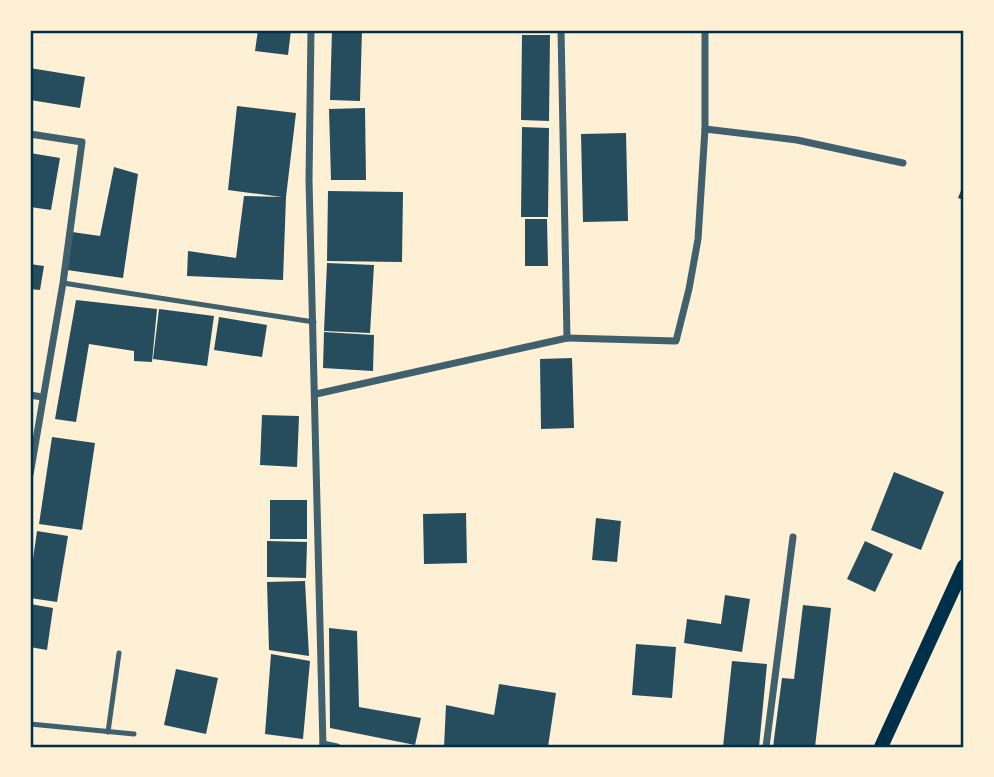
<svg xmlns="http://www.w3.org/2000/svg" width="994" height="777" viewBox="0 0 994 777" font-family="'PT Sans',sans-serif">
<rect width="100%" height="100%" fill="#fdf0d5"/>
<g fill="#264d5e">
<polygon points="258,30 291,30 288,55 255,51"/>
<polygon points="332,30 362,30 360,101 330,100"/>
<polygon points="522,35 550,35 549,121 521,120"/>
<polygon points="30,68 85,77 80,108 30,100"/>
<polygon points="237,106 296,113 286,197 283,280 187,276 188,251 236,258 244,196 282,197 228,190"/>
<polygon points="365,108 366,180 331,180 329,109"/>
<polygon points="522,127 549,128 548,217 521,217"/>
<polygon points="626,133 628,221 583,222 581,134"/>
<polygon points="30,153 60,158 51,210 30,207"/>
<polygon points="114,167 138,174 123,278 67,270 72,232 100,236"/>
<polygon points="964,183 964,200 958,198"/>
<polygon points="328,191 403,192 402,262 327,261"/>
<polygon points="525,219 547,219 548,266 525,266"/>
<polygon points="327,263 374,265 370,333 324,331"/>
<polygon points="30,264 44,266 40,290 30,289"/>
<polygon points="76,300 157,309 152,362 134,361 134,351 89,344 76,422 55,419"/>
<polygon points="159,309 214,316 207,366 153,359"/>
<polygon points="219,317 267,325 262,357 214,350"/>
<polygon points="324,332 374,335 373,371 323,368"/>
<polygon points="572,358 574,428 541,429 540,359"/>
<polygon points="262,415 299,416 297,467 260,465"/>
<polygon points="52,437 95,443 82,530 39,524"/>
<polygon points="894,472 944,492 921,550 871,530"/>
<rect x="270" y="500" width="37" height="39"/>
<polygon points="466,513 467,563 424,564 423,514"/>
<polygon points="596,518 621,521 617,562 592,560"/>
<polygon points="37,531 68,536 57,602 30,598 30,580"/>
<polygon points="267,541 307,542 306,578 267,577"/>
<polygon points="865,541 893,554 875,592 847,579"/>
<polygon points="305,581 309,656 269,650 267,582"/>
<polygon points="725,595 750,599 742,652 684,643 687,619 721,624"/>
<polygon points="30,604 53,608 47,650 30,647"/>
<polygon points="803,605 831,608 815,747 773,747 782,678 794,679"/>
<polygon points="329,628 357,631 359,707 421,718 415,745 330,728"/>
<polygon points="636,644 676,647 672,698 632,695"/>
<polygon points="271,654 310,661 303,739 265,734"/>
<polygon points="732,661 767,664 759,747 723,747"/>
<polygon points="176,669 218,678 206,734 164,725"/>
<polygon points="499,684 556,693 548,747 444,747 446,705 494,715"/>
</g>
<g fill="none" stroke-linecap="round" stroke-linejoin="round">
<g stroke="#3f606c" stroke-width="5">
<polyline points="63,283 314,322"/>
<polyline points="30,724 134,734"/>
<polyline points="108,732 119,653"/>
</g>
<g stroke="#3f606c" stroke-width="7">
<polyline points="311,30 309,180 323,747"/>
<polyline points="705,30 705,129 797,140 903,163"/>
<polyline points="30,134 82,142 63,283 30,475"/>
<polyline points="567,338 676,341 689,289 698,239 705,129"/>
<polyline points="316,394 567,338 561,30"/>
<polyline points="30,395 42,397"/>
<polyline points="323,744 337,747"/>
<polyline points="766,747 793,537"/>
</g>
<polyline stroke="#003049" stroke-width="14" points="881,747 964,566"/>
</g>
<rect width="994" height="777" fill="none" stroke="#fdf0d5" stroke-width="63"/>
<rect x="32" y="32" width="930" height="714" fill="none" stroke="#003049" stroke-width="2.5"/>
</svg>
